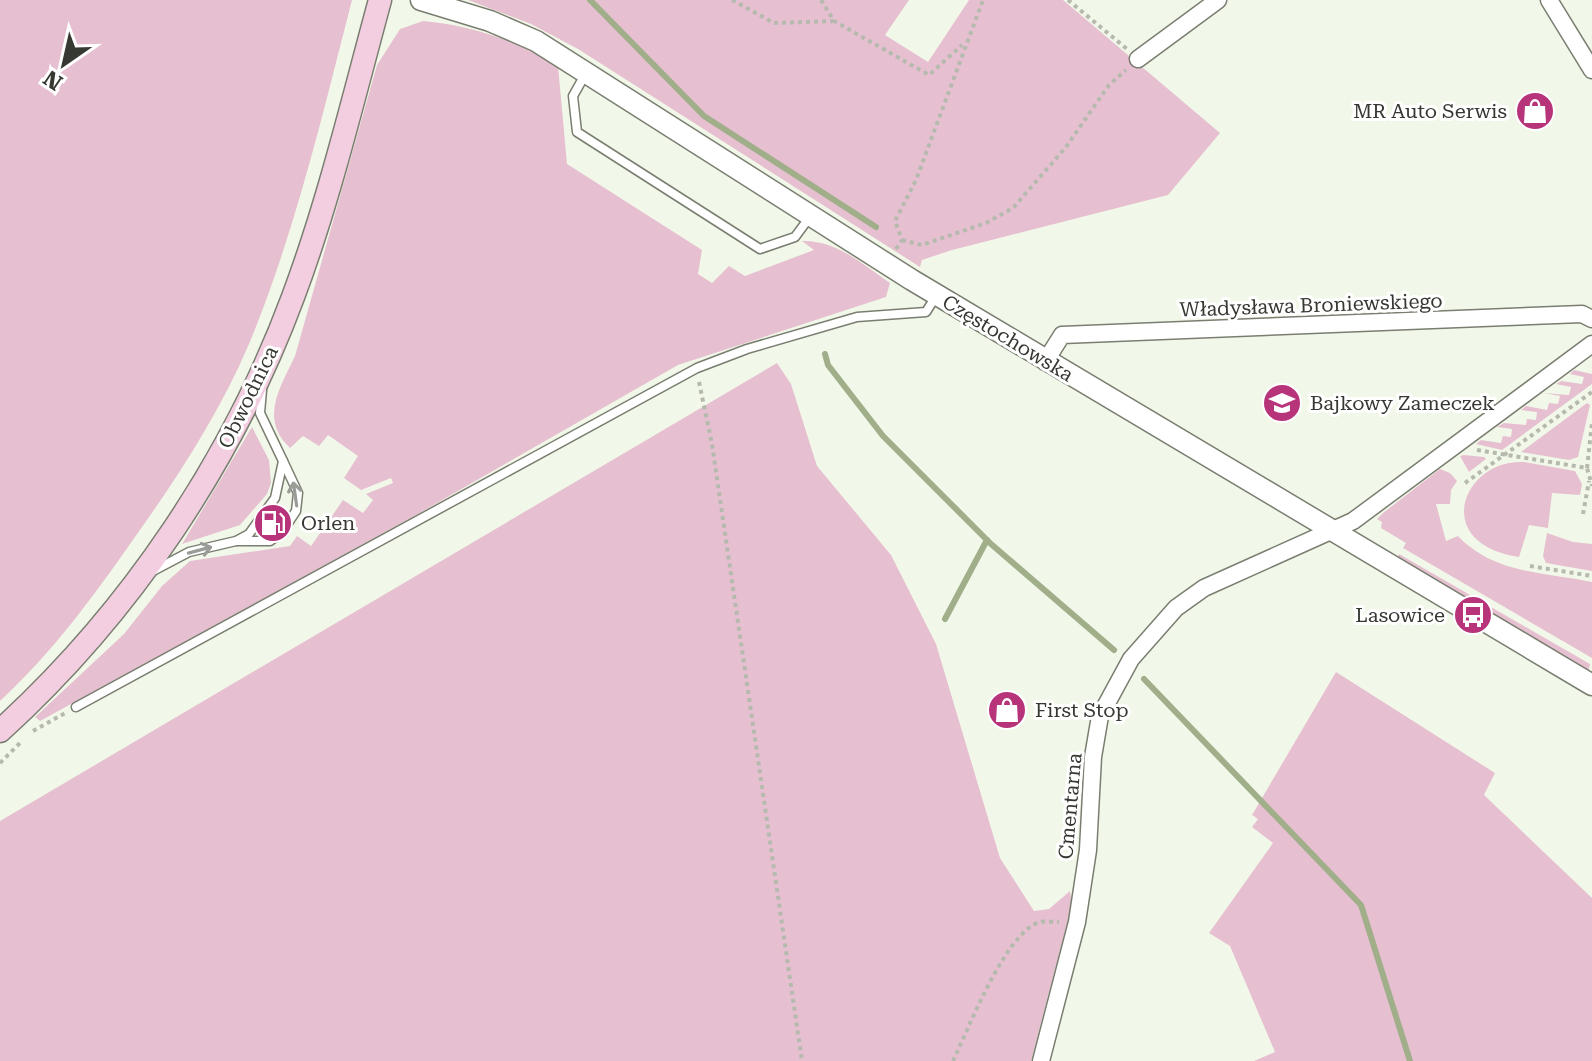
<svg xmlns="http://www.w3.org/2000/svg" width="1592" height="1061" viewBox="0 0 1592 1061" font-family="'Roboto Serif',serif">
<rect width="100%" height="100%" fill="#f2f8e9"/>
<g fill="#e6c0d0">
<path d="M 0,0 L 352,0 C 323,113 294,236 249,344 C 219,414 179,475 135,537 C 93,597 53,652 0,701 Z"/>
<polygon points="468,0 909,0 885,35 928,62 969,0 1063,0 1220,133 1168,195 952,250 922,260 920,267 578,49 531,24"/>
<path d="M 423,21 C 471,25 517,41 558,66 L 567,164 L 702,250 L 698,274 L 712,283 L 729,266 L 745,276 L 814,250 L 802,241 C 837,240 862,264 890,283 L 886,297 L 678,365 L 416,515 L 40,721 L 35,717 L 124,634 L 162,586 L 190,561 L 290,546 L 297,536 L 311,546 L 343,500 L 363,513 L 373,500 L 366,494 L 393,483 L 391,478 L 361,490 L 344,478 L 358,456 L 328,435 L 319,446 L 303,436 L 290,448 C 259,419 280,388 295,356 L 377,65 L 400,29 Z"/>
<polygon points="777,363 791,384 817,466 891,555 936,644 1000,858 1034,911 1049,909 1070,891 1072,904 1031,1061 0,1061 0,821"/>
<polygon points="1574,370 1592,374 1592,384 1502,450 1476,444 1481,440 1501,443 1503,436 1511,437 1512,429 1497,427 1504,423 1526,425 1527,419 1536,420 1537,412 1521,410 1526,406 1547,410 1549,403 1558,404 1560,396 1543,393 1569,395 1571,387 1556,384 1561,381 1582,384 1584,377 1570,374"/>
<polygon points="1587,403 1590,405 1578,457 1569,460 1521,452"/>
<polygon points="252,427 269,460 271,483 267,494 240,525 182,544"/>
<polygon points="1464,455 1484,457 1486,459 1469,472 1460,456"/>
<path d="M 1524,462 L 1575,471 L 1582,484 L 1580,495 L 1552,493 L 1548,528 L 1529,525 L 1519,557 C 1430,544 1462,459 1524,462 Z"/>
<path d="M 1440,469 L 1450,473 L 1457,481 L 1451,490 L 1450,504 L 1436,504 L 1446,541 L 1458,536 C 1494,574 1544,572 1592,582 L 1592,658 L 1403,548 L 1406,543 L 1381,528 L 1382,522 L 1377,519 L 1383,513 Z"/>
<polygon points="1547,533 1573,542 1592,544 1592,571 1546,563 1543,556"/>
<polygon points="1399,554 1590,664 1588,674 1397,559"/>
<polygon points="1336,672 1495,773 1484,795 1592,898 1592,1061 1254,1061 1275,1052 1230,946 1209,933 1273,843 1252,827 1258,819 1252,815"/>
</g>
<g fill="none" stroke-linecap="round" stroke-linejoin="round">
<g stroke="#a0af8a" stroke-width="6">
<polyline points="590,0 704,116 876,227"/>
<polyline points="825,354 828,365 883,436 991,544 1114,650"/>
<polyline points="945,619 987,540"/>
<polyline points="1144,679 1361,905 1410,1061"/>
</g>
<defs>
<g id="service">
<polyline points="586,73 573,96 577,132 760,249 795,237 809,218"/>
<polyline points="237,541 270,541 282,532 296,511 298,493 283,461"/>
<polyline points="153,571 189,552 236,541 249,534 275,498 283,461 260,413 262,390"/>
<polyline points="76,707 697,368 747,349 857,317 926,312 936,296"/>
</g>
<g id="minor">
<polyline points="1549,0 1592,70"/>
<polyline points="1138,59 1218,0"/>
<polyline points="1045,362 1062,335 1582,314 1592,319"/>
<polyline points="1041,1061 1077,922 1088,850 1093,757 1100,716 1131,659 1176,608 1204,588 1353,521 1592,344"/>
</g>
<polyline id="tertiary" points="421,0 490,21 536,41 912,280 1592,685"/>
<path id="secondary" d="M 0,731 C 130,613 232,461 293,297 C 329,201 353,99 380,0"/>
</defs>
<use href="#service" stroke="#797e71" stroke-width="11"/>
<use href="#minor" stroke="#797e71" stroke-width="19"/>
<use href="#tertiary" stroke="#797e71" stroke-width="23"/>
<use href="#secondary" stroke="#797e71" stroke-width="25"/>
<g stroke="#b6baae" stroke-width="4" stroke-dasharray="4 4" stroke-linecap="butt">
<polyline points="732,0 774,23 834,21"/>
<polyline points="821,0 834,21 929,75 962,45"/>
<polyline points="1068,0 1127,49"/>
<polyline points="902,240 922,245 986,223 1013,208 1066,147 1109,85 1126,70"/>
<polyline points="896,249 902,240 895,221 916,180 983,0"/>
<polyline points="699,382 712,444 802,1061"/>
<polyline points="1477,450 1587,468 1592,486"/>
<polyline points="1587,468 1592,423"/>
<polyline points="1465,483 1592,392"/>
<polyline points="1583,514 1589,481"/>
<polyline points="1530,566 1592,576"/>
<polyline points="33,731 67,712"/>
<polyline points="0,763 21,742"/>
<path d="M 953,1061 C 968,1030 1006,931 1040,922 C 1045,921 1053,922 1059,922"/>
</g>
<use href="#service" stroke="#fff" stroke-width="8"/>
<use href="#minor" stroke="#fff" stroke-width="16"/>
<use href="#tertiary" stroke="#fff" stroke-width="20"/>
<use href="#secondary" stroke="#f3cde0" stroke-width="22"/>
</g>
<defs><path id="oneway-shaft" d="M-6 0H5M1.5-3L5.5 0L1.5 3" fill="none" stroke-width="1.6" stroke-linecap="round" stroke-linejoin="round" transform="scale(2)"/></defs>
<g stroke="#9a9c98">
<use href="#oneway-shaft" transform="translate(295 494) rotate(-98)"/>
<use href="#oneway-shaft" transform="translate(200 550) rotate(-15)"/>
</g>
<defs>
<symbol id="shop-disc" viewBox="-11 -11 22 22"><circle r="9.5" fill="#b7347b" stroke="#fff"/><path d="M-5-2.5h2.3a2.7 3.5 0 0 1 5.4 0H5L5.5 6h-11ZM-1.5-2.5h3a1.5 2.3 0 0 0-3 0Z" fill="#fff"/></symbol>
<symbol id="school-disc" viewBox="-11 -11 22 22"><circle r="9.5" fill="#b7347b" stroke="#fff"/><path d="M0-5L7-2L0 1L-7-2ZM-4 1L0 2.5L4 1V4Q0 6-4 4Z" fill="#fff"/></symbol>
<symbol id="fuel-disc" viewBox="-11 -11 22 22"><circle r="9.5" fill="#b7347b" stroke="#fff"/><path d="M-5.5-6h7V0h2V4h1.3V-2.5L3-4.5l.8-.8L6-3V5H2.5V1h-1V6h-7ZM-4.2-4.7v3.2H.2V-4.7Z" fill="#fff"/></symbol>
<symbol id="bus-disc" viewBox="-11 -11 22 22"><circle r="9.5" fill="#b7347b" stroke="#fff"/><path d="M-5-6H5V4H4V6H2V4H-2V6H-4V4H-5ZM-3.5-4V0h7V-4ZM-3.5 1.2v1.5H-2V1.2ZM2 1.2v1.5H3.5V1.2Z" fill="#fff"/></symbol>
</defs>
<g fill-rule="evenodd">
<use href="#shop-disc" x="1513" y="89" width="44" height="44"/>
<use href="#school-disc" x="1260" y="381" width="44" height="44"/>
<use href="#fuel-disc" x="251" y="501" width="44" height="44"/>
<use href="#bus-disc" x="1451" y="593" width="44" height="44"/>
<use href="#shop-disc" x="985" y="688" width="44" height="44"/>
</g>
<g text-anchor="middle" stroke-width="6" stroke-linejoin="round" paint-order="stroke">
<g font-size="20" fill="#363832" stroke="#fff" text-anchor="start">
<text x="1507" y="118" text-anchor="end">MR Auto Serwis</text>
<text x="1310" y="410">Bajkowy Zameczek</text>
<text x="301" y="530">Orlen</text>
<text x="1445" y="622" text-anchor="end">Lasowice</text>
<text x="1035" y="717">First Stop</text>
</g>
<g font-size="20" fill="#363832" stroke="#fff">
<text transform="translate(1311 305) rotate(-2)" y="7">Władysława Broniewskiego</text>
<text transform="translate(1008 338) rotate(31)" y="7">Częstochowska</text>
<text transform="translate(248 397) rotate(-64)" y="7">Obwodnica</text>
<text transform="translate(1070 806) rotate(-85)" y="7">Cmentarna</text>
</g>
</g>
<g transform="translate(64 64) rotate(214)" stroke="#ffffff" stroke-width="6" paint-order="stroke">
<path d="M0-6L14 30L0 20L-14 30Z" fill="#363832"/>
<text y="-12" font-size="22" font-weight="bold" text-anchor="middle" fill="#363832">N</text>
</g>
</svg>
